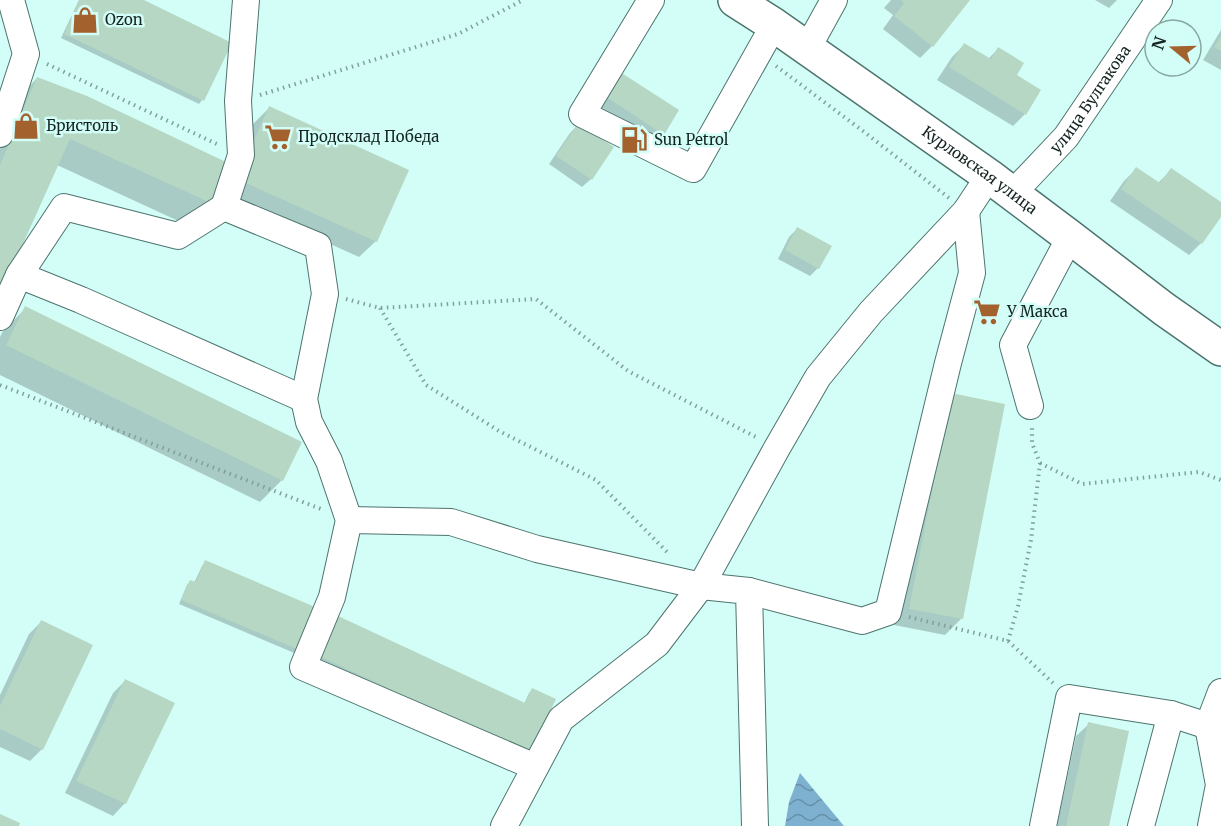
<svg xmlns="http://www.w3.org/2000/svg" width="1221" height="826" viewBox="0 0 1221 826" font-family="Merriweather,serif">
<defs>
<pattern id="water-waves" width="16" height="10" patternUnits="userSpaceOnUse" patternTransform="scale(1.5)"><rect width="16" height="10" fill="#7eb1d0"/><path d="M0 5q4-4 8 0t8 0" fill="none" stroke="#6690a8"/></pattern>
</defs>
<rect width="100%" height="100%" fill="#d3fef7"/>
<polygon fill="url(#water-waves)" points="800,773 844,826 785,826 789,802"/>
<g fill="#0003">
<polygon points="79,0 140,0 230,44 202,100 199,104 61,38"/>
<polygon points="891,0 966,0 932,46 920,58 883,29 893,15 884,8"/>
<polygon points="1095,0 1117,0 1109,8"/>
<polygon points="1221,30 1221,70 1203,60"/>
<polygon points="964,45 988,59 998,49 1015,76 1025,114 1013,126 937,80 952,57"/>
<polygon points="37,78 210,203 187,225 57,165 0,292 0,141 25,91"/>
<polygon points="605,84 663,134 650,146 590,107"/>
<polygon points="269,108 376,241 359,257 221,195 253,124"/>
<polygon points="578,125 612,148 591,179 582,187 549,164 570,133"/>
<polygon points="1136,169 1157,184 1171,170 1221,204 1221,214 1201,243 1189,255 1110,201 1124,181"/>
<polygon points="797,229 818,268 810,276 778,259 789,237"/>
<polygon points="26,308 282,480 260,502 0,375 0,337 3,331"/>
<polygon points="935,411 961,619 945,635 894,625"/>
<polygon points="205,562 303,651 299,655 179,604 187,585 190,581 194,583 202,566"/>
<polygon points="41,622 42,749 30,761 0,747 0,695 29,634"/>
<polygon points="334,622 524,704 529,693 532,690 529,753 317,660"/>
<polygon points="125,681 125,803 113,816 65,793 113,693"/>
<polygon points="1089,724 1107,826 1057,826 1076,736"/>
</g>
<g fill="#b5d7c3">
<polygon points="80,0 144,0 232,43 204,101 64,34"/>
<polygon points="901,0 970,0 933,47 894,16 904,3"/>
<polygon points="1221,36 1221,51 1214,47"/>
<polygon points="964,43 991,59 998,47 1024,63 1017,75 1041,90 1026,115 949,67"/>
<polygon points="617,70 679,110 664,135 602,94"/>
<polygon points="37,77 87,96 228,163 211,203 70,139 0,295 0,165"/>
<polygon points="269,106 409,170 377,242 237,179"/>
<polygon points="578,123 614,147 592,180 556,156"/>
<polygon points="1136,167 1160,183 1171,168 1221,202 1221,217 1202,244 1121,189"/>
<polygon points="797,227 832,246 819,269 785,250"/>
<polygon points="25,306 302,442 283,481 6,345"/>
<polygon points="951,393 1005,404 963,619 909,609"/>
<polygon points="205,560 322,610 304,652 181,600 190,580 196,582"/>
<polygon points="338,616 525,703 532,688 556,699 530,754 319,656"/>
<polygon points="41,620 93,645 43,750 0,729 0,706"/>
<polygon points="125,679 175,703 126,804 76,781"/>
<polygon points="1088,722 1129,731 1109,826 1066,826"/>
<polygon points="0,814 20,823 19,826 0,826"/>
</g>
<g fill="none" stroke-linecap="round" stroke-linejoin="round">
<defs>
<g id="minor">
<polyline points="246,0 238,101 241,155 224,207 318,246 325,294 304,399 309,422 329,461 349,520 332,597 303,667 535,767"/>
<polyline points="651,0 582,114 693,169 774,25"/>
<polyline points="807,49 834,0"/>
<polyline points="0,134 26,54 11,0"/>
<path id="s1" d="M 1013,193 L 1066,137 L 1159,0"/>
<polyline points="966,211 989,176"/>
<polyline points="19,275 64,207 178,236 224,207"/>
<polyline points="0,317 19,275 81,300 304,399"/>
<polyline points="1030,406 1013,345 1070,237"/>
<polyline points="349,520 451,522 537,549 701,586 749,591 755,826"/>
<polyline points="504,826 561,719 657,644 701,586 777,448 818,377 871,312 966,211 972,273 948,363 888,612 862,621 749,591"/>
<polyline points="1043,826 1069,698 1171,714 1208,726"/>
<polyline points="1141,826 1171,714"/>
<polyline points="1211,826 1219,785 1208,726 1221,692"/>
</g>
<g id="major">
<path id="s2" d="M 735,0 L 774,25 L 989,176 L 1070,237 L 1164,309 L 1221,349"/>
</g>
</defs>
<use href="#minor" stroke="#4d746e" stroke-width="28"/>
<use href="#major" stroke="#4d746e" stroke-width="36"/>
<g stroke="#81a09b" stroke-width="4" stroke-dasharray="1.5 4.5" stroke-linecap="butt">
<polyline points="47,64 219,145"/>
<polyline points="776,66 863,131 949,198"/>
<polyline points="260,95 458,34 523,0"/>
<polyline points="346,299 380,308 536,299 628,371 758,438"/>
<polyline points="380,308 426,385 499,431 596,480 669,554"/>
<polyline points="0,385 321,509"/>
<polyline points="1040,463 1082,484 1199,472 1221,480"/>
<polyline points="909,617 1008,641 1053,683"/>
<polyline points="1008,641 1018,606 1031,540 1040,463 1032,443 1032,428"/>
</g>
<use href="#minor" stroke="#fff" stroke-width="26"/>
<use href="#major" stroke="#fff" stroke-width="33"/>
</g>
<defs>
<symbol id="shop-bare" viewBox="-9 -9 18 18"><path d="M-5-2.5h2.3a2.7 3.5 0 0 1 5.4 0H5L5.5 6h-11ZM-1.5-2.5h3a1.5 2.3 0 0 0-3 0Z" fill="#a3612e" stroke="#d3fef7" stroke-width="2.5" paint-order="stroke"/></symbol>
<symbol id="supermarket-bare" viewBox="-9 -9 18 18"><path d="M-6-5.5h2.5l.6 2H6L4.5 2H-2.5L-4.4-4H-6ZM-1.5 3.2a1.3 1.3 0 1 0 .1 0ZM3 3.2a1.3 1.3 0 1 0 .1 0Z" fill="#a3612e" stroke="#d3fef7" stroke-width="2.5" paint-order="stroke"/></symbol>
<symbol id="fuel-bare" viewBox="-9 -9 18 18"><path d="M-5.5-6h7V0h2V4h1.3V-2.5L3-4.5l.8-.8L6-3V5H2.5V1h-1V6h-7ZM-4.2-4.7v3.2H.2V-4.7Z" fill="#a3612e" stroke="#d3fef7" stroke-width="2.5" paint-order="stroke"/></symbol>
</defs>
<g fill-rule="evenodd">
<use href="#shop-bare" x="66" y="1" width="38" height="38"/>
<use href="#shop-bare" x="7" y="107" width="38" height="38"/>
<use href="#supermarket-bare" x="259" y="118" width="38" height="38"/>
<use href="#fuel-bare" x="615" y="121" width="38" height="38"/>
<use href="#supermarket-bare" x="968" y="293" width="38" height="38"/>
</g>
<g text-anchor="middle" stroke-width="5" stroke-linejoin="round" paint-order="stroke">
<g font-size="15" fill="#142422" stroke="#d3fef7" text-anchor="start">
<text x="105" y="25">Ozon</text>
<text x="46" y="131">Бристоль</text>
<text x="298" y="142">Продсклад Победа</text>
<text x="654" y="145">Sun Petrol</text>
<text x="1007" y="317">У Макса</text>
</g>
<g font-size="15" fill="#142422" stroke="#d3fef7">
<text dy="5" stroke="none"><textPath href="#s1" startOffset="122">улица Булгакова</textPath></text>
<text dy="5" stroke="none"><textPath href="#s2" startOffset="298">Курловская улица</textPath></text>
</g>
</g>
<g transform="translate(1173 48) rotate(289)"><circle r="28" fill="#d3fef7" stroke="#87a7a2" stroke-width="1.5"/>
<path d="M0-4.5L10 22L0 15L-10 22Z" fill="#a3612e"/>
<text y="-9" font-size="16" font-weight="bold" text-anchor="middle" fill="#142422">N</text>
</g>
</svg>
